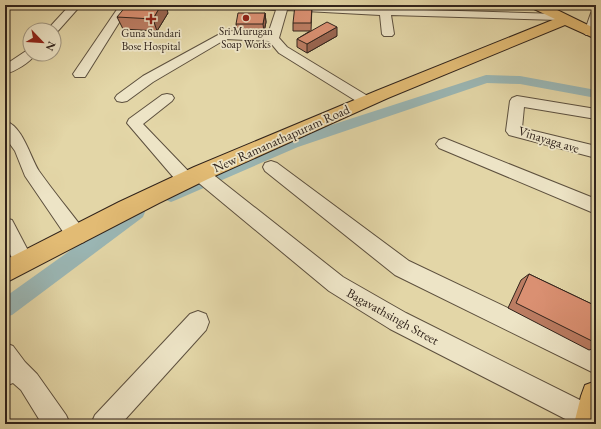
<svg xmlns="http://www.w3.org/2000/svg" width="601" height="429" viewBox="0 0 601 429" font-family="'EB Garamond',serif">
<rect width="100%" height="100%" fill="#e3d6a7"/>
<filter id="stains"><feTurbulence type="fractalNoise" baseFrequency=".005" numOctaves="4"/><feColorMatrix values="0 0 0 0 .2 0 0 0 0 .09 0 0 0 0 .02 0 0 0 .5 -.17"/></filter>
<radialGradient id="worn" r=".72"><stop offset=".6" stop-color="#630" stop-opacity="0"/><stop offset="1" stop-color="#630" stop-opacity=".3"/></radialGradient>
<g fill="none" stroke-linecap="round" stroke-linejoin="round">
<g fill="#9ab6b4" fill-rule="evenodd">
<polygon points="486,75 520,76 596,90 596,98 520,84 487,83 298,147 176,200 171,202 166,200 163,196 166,192 288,139"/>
<polygon points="137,205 143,207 145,212 143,217 12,315 5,317 5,297 131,207"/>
</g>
<defs>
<g id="minor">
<polygon points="70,5 81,5 57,32 54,33 54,30 47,30"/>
<polygon points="120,5 130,5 85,77 75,77 73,74"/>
<polygon points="234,5 306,5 379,8 379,5 389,5 390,9 558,14 564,17 558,20 391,15 394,34 392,36 384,36 382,34 380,15 287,10 279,38 287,47 371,98 373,101 371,104 366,106 361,104 279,53 269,41 226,39 153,82 127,101 122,102 117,101 115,98 117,95 143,76 218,35 230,31 268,34 276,10 239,8"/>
<polygon points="596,10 596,33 594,35 586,35 584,33 591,13"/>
<path d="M 30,50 L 30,54 L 36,54 C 29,63 16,71 5,74 L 5,65 L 26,51 Z"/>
<polygon points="167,94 172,95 174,98 172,101 143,124 192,175 194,180 192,185 186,187 180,185 127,123 129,119 162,95"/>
<polygon points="517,96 596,109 596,119 524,107 522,128 596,146 596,158 509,135 506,131 510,101 512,98"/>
<path d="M 5,121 C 23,126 30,157 39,171 C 53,191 69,210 84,230 L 86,236 L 84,242 L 77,244 L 70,242 L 25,176 L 15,151 L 5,137 Z"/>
<polygon points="444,138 596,199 596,214 439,148 436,144 439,140"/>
<polygon points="271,161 277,163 409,261 596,350 596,374 395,275 265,171 263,167 265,163"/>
<polygon points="200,168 206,169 343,277 406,313 596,408 596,424 575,424 390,329 329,291 194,179 192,174 194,169"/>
<polygon points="5,218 12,220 34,262 31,268 24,271 17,268 5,244"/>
<polygon points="198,311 206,314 209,322 206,330 121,424 91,424 95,415 190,314"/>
<polygon points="5,343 13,346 25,362 37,374 66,415 70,424 42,424 21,390 13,383 5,386"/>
</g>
<polygon id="major" points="531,5 547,5 596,29 596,39 565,25 388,98 208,179 159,203 5,283 5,260 119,202 194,167 376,91 555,19 532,8"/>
<polygon id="highway" points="596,381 596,424 574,424 581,396 585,385"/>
</defs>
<use href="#minor" stroke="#5d503e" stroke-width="2"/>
<use href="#major" stroke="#30231b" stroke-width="2"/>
<use href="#highway" stroke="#30231b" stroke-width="2"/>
<use href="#minor" fill="#ede4c6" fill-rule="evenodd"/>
<use href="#major" fill="#e2bb74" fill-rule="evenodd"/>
<use href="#highway" fill="#e2bb74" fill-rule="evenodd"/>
</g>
<g fill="#bb7c62" stroke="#30231b">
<polygon points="312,5 311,31 337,36 307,53 297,47 297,39 310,31 293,31 293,23"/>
<polygon points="168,13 157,31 123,29 117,17"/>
<polygon points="265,13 266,22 264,32 237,32 236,24"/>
<polygon points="529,274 596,306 596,348 589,350 508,308 521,280"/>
</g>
<g fill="#996550" stroke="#30231b">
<polygon points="161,5 166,5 168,13 157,31 153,19"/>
<polygon points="265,13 266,22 264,32 263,24"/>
<polygon points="337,27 337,36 307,53 307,44"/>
</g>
<g fill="#da9072" stroke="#30231b">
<polygon points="127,5 161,5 153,19 117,17"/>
<polygon points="295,5 312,5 311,23 293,23"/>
<polygon points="238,13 265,13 263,24 236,24"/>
<polygon points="327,22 337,27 307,44 297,39"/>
<polygon points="529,274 596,306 596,343 516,303"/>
</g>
<g fill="#8f2418" stroke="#ede4c6" stroke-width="1.5">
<circle cx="246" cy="18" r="4"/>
<path d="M149 13h4v4h4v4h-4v4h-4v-4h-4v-4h4z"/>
</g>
<g text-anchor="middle" stroke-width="3.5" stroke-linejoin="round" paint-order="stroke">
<g font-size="11" fill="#30231b" stroke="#ede4c6">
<text x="246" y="35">Sri Murugan<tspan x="246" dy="13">Soap Works</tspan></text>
<text x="151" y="37">Guna Sundari<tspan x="151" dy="13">Bose Hospital</tspan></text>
</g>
<g font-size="13" fill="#30231b" stroke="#ede4c6">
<text transform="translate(281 138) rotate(-24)" y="5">New Ramanathapuram Road</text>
<text transform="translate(549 139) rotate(17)" y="5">Vinayaga ave</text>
<text transform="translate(393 316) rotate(29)" y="5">Bagavathsingh Street</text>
</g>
</g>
<rect width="601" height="429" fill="none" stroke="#e3d6a7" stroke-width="20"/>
<rect x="6" y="6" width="589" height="417" fill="none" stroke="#30231b" stroke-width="2"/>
<rect x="10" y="10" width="581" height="409" fill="none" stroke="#30231b"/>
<g transform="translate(42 42) rotate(115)"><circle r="19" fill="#ede4c6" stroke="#a19782"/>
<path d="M0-3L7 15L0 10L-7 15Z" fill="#8f2418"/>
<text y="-6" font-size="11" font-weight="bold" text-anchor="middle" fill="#30231b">N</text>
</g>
<rect width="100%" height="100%" filter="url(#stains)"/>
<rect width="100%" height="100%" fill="url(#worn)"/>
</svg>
